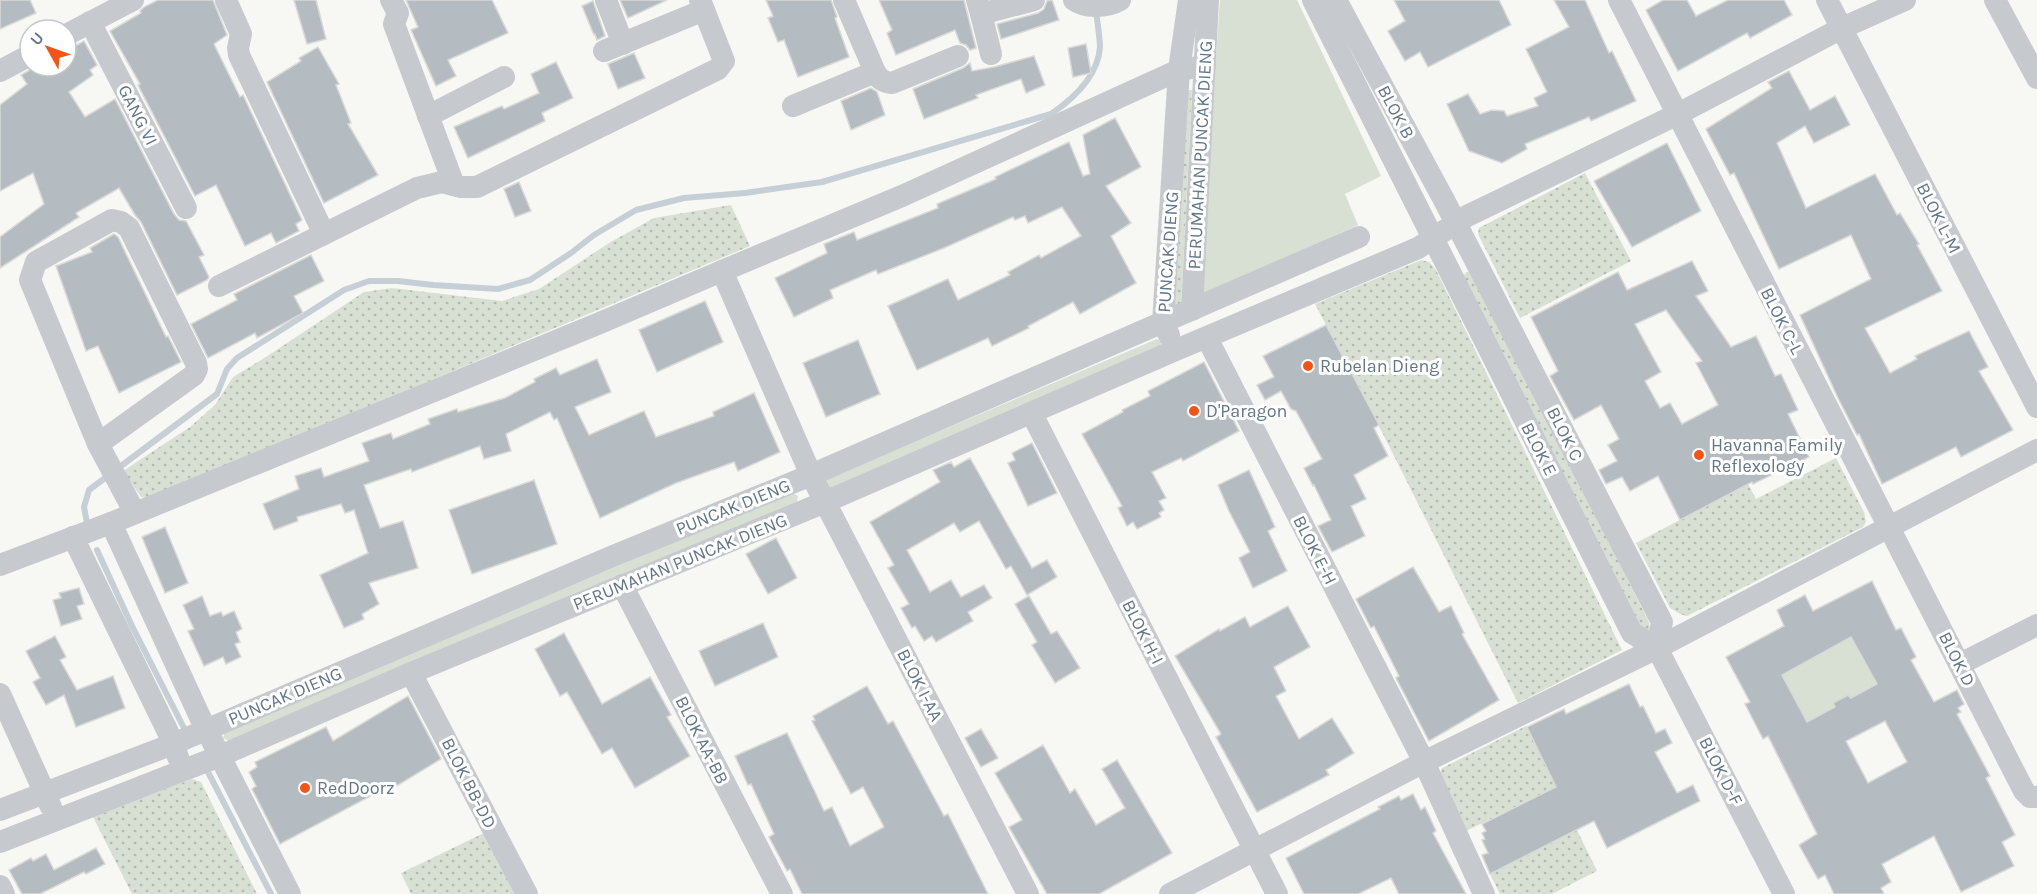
<svg xmlns="http://www.w3.org/2000/svg" width="2037" height="894" viewBox="0 0 2037 894" font-family="Karla,sans-serif">
<defs>
<pattern id="grass-dots" width="8" height="8" patternUnits="userSpaceOnUse" patternTransform="scale(1.5)"><rect width="8" height="8" fill="#d8e0d4"/><path d="M2 2h.1M6 6h.1" fill="none" stroke="#b3bab2" stroke-width="1.8" stroke-linecap="round"/></pattern>
</defs>
<rect width="100%" height="100%" fill="#f7f7f4"/>
<g fill="url(#grass-dots)">
<polygon points="1189,90 1192,90 1181,309 1172,308 1186,92"/>
<polygon points="1585,173 1631,261 1520,318 1478,234 1479,228"/>
<polygon points="731,205 750,246 151,498 141,497 123,471 190,427 215,405 233,377 266,357 364,292 392,288 502,301 539,289 609,243 654,218"/>
<polygon points="1421,260 1429,262 1436,270 1622,650 1518,703 1384,436 1315,304"/>
<polygon points="1466,272 1472,272 1476,276 1649,622 1650,629 1648,631 1642,631 1463,277"/>
<polygon points="1836,458 1864,512 1866,522 1863,527 1687,616 1680,614 1670,608 1636,543 1748,484 1756,499"/>
<polygon points="1526,726 1556,787 1464,832 1440,774 1442,768"/>
<polygon points="192,779 201,782 257,894 132,894 93,817"/>
<polygon points="1577,830 1597,871 1552,894 1500,894 1490,874"/>
<polygon points="484,833 515,894 411,894 401,873"/>
</g>
<g fill="#d8e0d4">
<polygon points="1220,0 1297,0 1381,176 1345,194 1358,225 1208,293 1202,292 1200,288"/>
<polygon points="1157,339 1161,341 1162,345 829,490 826,480 829,478"/>
<polygon points="788,494 794,494 798,496 797,502 229,741 223,738 225,732"/>
<path d="M 1849,634 L 1877,683 L 1851,698 L 1848,695 L 1833,703 L 1835,707 L 1807,722 L 1780,672 C 1805,663 1829,651 1849,634 Z"/>
</g>
<g fill="none" stroke-linecap="round" stroke-linejoin="round">
<g stroke="#c6cfd5" stroke-width="6">
<path d="M 87,523 L 84,507 L 89,490 L 217,394 L 227,369 L 237,358 L 344,290 L 369,281 L 398,281 L 433,285 L 498,289 L 530,280 L 571,253 L 594,235 L 636,210 L 684,198 L 745,193 L 822,182 L 1051,114 C 1073,99 1098,77 1100,47 C 1100,38 1097,21 1096,10"/>
<polyline points="97,550 132,626 185,730"/>
<polyline points="208,772 271,894"/>
</g>
</g>
<g fill="#b4bbc1" stroke="#d9d9d6" stroke-width="1.5" fill-rule="evenodd">
<polygon points="0,0 30,0 36,13 0,29"/>
<polygon points="158,0 213,0 227,35 214,44 240,97 243,95 302,220 296,224 299,231 276,243 271,233 245,246 216,185 195,196 138,85 140,84 110,31 141,13 140,11 144,7"/>
<polygon points="294,0 316,0 326,39 307,44"/>
<polygon points="406,0 492,0 508,33 448,60 456,76 436,86 411,30 418,27"/>
<polygon points="620,0 667,0 628,18"/>
<polygon points="766,0 831,0 837,17 835,18 849,57 798,77 784,40 778,42 768,18 773,16"/>
<polygon points="879,0 964,0 976,48 970,50 966,45 960,43 955,30 896,55 887,33 892,30"/>
<polygon points="1052,0 1059,20 1001,39 997,24 1038,13 1044,9 1047,1"/>
<polygon points="1394,0 1499,0 1511,25 1428,67 1420,52 1405,61 1388,31 1405,21"/>
<polygon points="1554,0 1585,0 1609,53 1612,51 1636,101 1591,121 1589,117 1525,144 1527,149 1502,163 1469,151 1447,104 1468,94 1480,114 1492,110 1504,111 1507,116 1538,106 1534,98 1547,92 1526,49 1569,27"/>
<polygon points="1663,0 1687,0 1696,16 1728,0 1784,0 1792,15 1750,38 1747,33 1678,71 1646,10"/>
<polygon points="593,1 605,36 597,40 595,34 594,35 582,6"/>
<polygon points="84,41 97,65 90,70 93,75 69,92 85,117 115,99 174,214 179,220 186,221 204,255 199,257 209,277 207,280 177,295 141,222 135,215 119,188 76,213 79,217 0,268 0,237 44,204 33,173 0,191 0,105 27,84 21,75 37,66 66,66 66,51"/>
<polygon points="1086,44 1091,73 1073,77 1068,48"/>
<polygon points="318,47 339,84 336,85 351,123 348,124 378,175 324,203 267,82 301,61 299,58"/>
<polygon points="634,53 645,78 618,89 608,64"/>
<polygon points="1034,56 1045,85 1026,93 1021,79 976,95 978,98 924,119 913,89 963,68 970,63 972,71 994,67"/>
<polygon points="556,62 573,98 542,113 545,121 468,158 454,127 502,106 504,109 539,93 531,74"/>
<polygon points="1789,71 1810,110 1835,96 1850,125 1814,143 1805,126 1777,143 1806,208 1875,174 1897,215 1900,213 1919,244 1917,245 1942,291 1865,328 1890,373 1917,359 1915,356 1969,331 1988,367 1979,371 2013,430 1961,457 1956,447 1882,484 1859,434 1857,435 1838,398 1800,315 1871,279 1851,235 1779,269 1734,173 1730,175 1706,129 1772,88 1768,82"/>
<polygon points="871,88 877,92 885,115 851,130 841,101"/>
<polygon points="1115,118 1141,167 1106,186 1131,223 1111,236 1136,283 1080,314 1073,302 1028,326 1029,328 992,346 988,338 917,370 888,306 948,279 958,300 1010,275 1008,272 1039,255 1041,258 1081,236 1062,207 1028,223 1025,216 1015,220 1013,217 944,248 878,274 876,270 830,290 833,298 794,317 775,278 827,253 824,244 854,232 857,240 938,208 937,204 996,179 995,177 1069,142 1083,176 1090,174 1083,135"/>
<polygon points="1667,143 1701,211 1632,247 1594,181"/>
<polygon points="519,182 531,211 515,217 504,189"/>
<polygon points="114,234 118,237 166,337 168,336 181,362 119,393 98,346 86,351 56,266 92,252 90,248"/>
<polygon points="311,255 324,281 294,296 303,313 257,338 255,333 208,358 191,324 237,300 234,294"/>
<path d="M 1692,261 L 1708,291 L 1696,296 L 1731,347 L 1756,336 L 1775,376 L 1781,374 L 1798,410 L 1788,414 L 1809,457 L 1753,484 L 1752,482 L 1680,520 L 1658,476 L 1630,491 L 1622,477 L 1606,484 L 1599,470 L 1617,461 L 1608,445 L 1619,439 L 1601,405 L 1574,420 L 1550,376 L 1558,371 L 1531,317 L 1618,272 L 1627,290 ZM 1666,310 L 1702,361 L 1696,363 L 1718,405 L 1682,424 L 1670,403 L 1660,408 L 1645,381 L 1661,372 L 1635,324 Z"/>
<polygon points="705,301 723,342 657,372 639,330"/>
<polygon points="1326,325 1379,425 1374,428 1388,456 1354,475 1366,499 1351,506 1365,536 1332,552 1318,526 1331,520 1314,485 1313,486 1304,468 1322,459 1296,411 1291,409 1281,391 1265,400 1257,385 1274,377 1263,356"/>
<polygon points="858,340 880,394 826,417 803,363"/>
<polygon points="597,359 611,392 575,407 589,435 644,411 656,437 714,416 713,412 754,393 780,452 738,471 734,462 676,483 600,518 557,418 554,420 550,412 506,434 511,451 484,459 480,446 412,472 411,469 364,485 380,528 403,521 418,568 369,583 379,604 362,614 364,619 344,628 320,575 368,553 354,510 345,513 341,504 297,517 298,521 274,530 263,504 299,489 295,476 321,468 324,477 369,461 362,443 391,433 393,439 430,424 428,419 457,409 458,412 505,398 535,382 534,379 556,368 560,375"/>
<polygon points="1204,362 1239,431 1183,461 1181,458 1152,472 1166,498 1159,501 1164,510 1159,513 1161,517 1137,529 1133,522 1127,526 1118,508 1122,506 1082,434 1123,412 1122,410 1150,396 1148,391"/>
<polygon points="1032,443 1057,493 1028,506 1008,463 1015,460 1012,453"/>
<polygon points="970,458 1032,568 1047,560 1057,577 1027,595 1011,566 1006,569 979,521 960,532 954,523 907,550 930,592 951,580 961,597 984,585 992,598 968,612 973,621 936,642 932,636 924,641 915,626 912,628 901,608 909,604 888,568 894,565 870,522 940,482 933,470 951,462 954,467"/>
<polygon points="1249,470 1275,527 1268,531 1287,571 1253,588 1239,558 1250,552 1229,511 1218,485"/>
<polygon points="534,480 557,544 472,574 449,510"/>
<polygon points="165,527 188,583 165,593 142,537"/>
<polygon points="776,538 797,578 768,594 746,554"/>
<polygon points="1413,567 1439,612 1451,606 1464,633 1462,634 1499,700 1429,741 1396,678 1399,676 1374,626 1371,628 1356,599"/>
<path d="M 1872,581 L 1896,630 L 1901,628 L 1916,657 L 1911,660 L 1934,702 L 1957,690 L 1964,704 L 1958,708 L 1961,712 L 1957,714 L 1990,776 L 1986,778 L 2015,835 L 2002,842 L 2014,866 L 1961,892 L 1934,836 L 1882,864 L 1891,882 L 1881,888 L 1884,894 L 1834,894 L 1825,875 L 1818,879 L 1799,845 L 1817,834 L 1768,736 L 1763,739 L 1745,704 L 1750,702 L 1726,657 L 1784,626 L 1777,610 L 1805,595 L 1813,611 ZM 1851,637 L 1877,684 L 1851,698 L 1848,695 L 1833,703 L 1835,707 L 1807,722 L 1782,675 ZM 1885,721 L 1907,762 L 1868,783 L 1846,741 Z"/>
<polygon points="79,588 84,604 77,606 82,619 61,626 53,600 61,598 59,593"/>
<polygon points="202,596 210,616 221,612 223,616 234,611 242,629 236,632 240,642 235,644 241,657 226,664 223,657 204,666 188,631 194,629 183,605"/>
<polygon points="1029,596 1051,634 1057,631 1080,668 1055,683 1032,645 1037,642 1015,604"/>
<polygon points="1288,606 1310,647 1274,667 1286,691 1276,696 1299,739 1332,718 1354,753 1326,770 1329,775 1257,812 1216,737 1221,734 1175,656 1219,629 1220,631 1245,617 1250,627"/>
<polygon points="763,623 778,657 715,686 699,651"/>
<polygon points="564,633 602,704 650,677 671,715 667,717 690,756 635,788 612,748 602,754 567,692 560,696 535,649"/>
<polygon points="55,636 66,657 60,660 77,690 113,676 125,708 76,727 64,695 46,705 33,682 40,678 26,651"/>
<polygon points="1629,684 1640,707 1643,706 1656,733 1665,729 1672,743 1655,752 1677,793 1693,785 1700,801 1607,848 1594,821 1490,874 1482,855 1488,853 1482,840 1485,839 1482,833 1486,831 1482,824 1556,787 1527,727 1564,709 1566,714"/>
<polygon points="867,686 888,724 893,721 944,816 948,814 988,894 802,894 790,869 787,871 769,837 774,834 751,784 748,785 735,756 787,733 824,811 832,807 850,846 884,827 863,787 851,794 812,721 815,720 813,716"/>
<polygon points="408,696 441,759 380,796 378,792 280,844 252,789 256,786 249,772 257,767 255,762 326,727 333,741"/>
<polygon points="981,729 998,758 981,767 965,738"/>
<polygon points="1043,745 1070,793 1075,789 1096,825 1125,808 1102,769 1117,760 1172,853 1099,894 1047,894 1009,827 1022,820 995,773"/>
<polygon points="1413,794 1421,810 1425,807 1436,831 1433,833 1466,894 1399,894 1391,878 1358,894 1304,894 1286,858 1380,809 1378,807 1399,796 1401,800"/>
<polygon points="96,848 105,864 86,874 84,872 40,894 22,894 9,870 31,858 33,861 46,854 54,870"/>
</g>
<g fill="none" stroke-linecap="round" stroke-linejoin="round">
<g stroke="#c6cace" stroke-width="22">
<polyline points="226,0 241,34 238,48 239,55 324,234"/>
<polyline points="391,0 398,13 394,24 454,185"/>
<polyline points="606,0 623,44"/>
<polyline points="977,0 981,14 1034,0"/>
<path d="M 1074,0 C 1086,9 1108,7 1120,0"/>
<polyline points="1313,0 1632,633 1657,648"/>
<polyline points="1336,0 1444,200 1662,622 1657,648"/>
<polyline points="1619,0 2024,791 2030,797 2037,797"/>
<polyline points="1827,0 2037,407"/>
<polyline points="1995,0 2037,78"/>
<polyline points="981,14 991,54"/>
<polyline points="90,22 186,208"/>
<polyline points="66,35 133,0"/>
<polyline points="604,51 704,10"/>
<polyline points="0,71 30,55"/>
<path d="M 875,72 C 879,79 883,82 892,83 L 958,56"/>
<polyline points="793,106 875,72 844,0"/>
<polyline points="428,116 504,77"/>
<polyline points="722,271 902,196 1179,70 1205,66"/>
<polyline points="219,286 417,188 442,182 461,187 477,187 718,69 724,61 700,0"/>
<polyline points="1192,310 1208,0"/>
<polyline points="1169,335 1163,323 1179,70 1189,0"/>
<polyline points="1207,338 1424,762 1484,894"/>
<polyline points="1032,414 1277,894"/>
<polyline points="98,444 194,375 197,369 196,363 129,228 121,222 112,220 36,262 30,280 98,444 135,513"/>
<polyline points="111,523 200,717 290,894"/>
<polyline points="73,537 168,732 178,757"/>
<polyline points="0,565 111,523 595,325 722,271 811,475 1028,894"/>
<polyline points="622,585 782,894"/>
<polyline points="1657,648 1784,894"/>
<polyline points="1960,664 2037,625"/>
<polyline points="411,673 527,894"/>
<polyline points="0,694 51,807"/>
<polyline points="0,810 173,744 613,556 811,475 1359,237"/>
<polyline points="0,842 220,756 411,673 825,502 1176,350 1418,248 1467,216 1678,114 1842,28 1905,0"/>
<polyline points="0,886 4,894"/>
<polyline points="1170,894 1424,762 1657,648 2037,450"/>
</g>
</g>
<g fill="#f55416" stroke="#fff" stroke-width="2">
<circle cx="1308" cy="366" r="6"/>
<circle cx="1194" cy="411" r="6"/>
<circle cx="1699" cy="455" r="6"/>
<circle cx="305" cy="788" r="6"/>
</g>
<g text-anchor="middle" stroke-width="6" stroke-linejoin="round" paint-order="stroke">
<g font-size="18" fill="#637688" stroke="#fff">
<text transform="translate(1396 112) rotate(62)" y="6">BLOK B</text>
<text transform="translate(138 115) rotate(63)" y="6">GANG VI</text>
<text transform="translate(1200 155) rotate(-87)" y="6">PERUMAHAN PUNCAK DIENG</text>
<text transform="translate(1939 218) rotate(63)" y="6">BLOK L-M</text>
<text transform="translate(1168 252) rotate(-86)" y="6">PUNCAK DIENG</text>
<text transform="translate(1782 321) rotate(63)" y="6">BLOK C-L</text>
<text transform="translate(1565 434) rotate(63)" y="6">BLOK C</text>
<text transform="translate(1539 449) rotate(63)" y="6">BLOK E</text>
<text transform="translate(733 507) rotate(-22)" y="6">PUNCAK DIENG</text>
<text transform="translate(1315 550) rotate(63)" y="6">BLOK E-H</text>
<text transform="translate(680 562) rotate(-22)" y="6">PERUMAHAN PUNCAK DIENG</text>
<text transform="translate(1143 632) rotate(63)" y="6">BLOK H-I</text>
<text transform="translate(1957 659) rotate(63)" y="6">BLOK D</text>
<text transform="translate(920 685) rotate(63)" y="6">BLOK I-AA</text>
<text transform="translate(285 696) rotate(-23)" y="6">PUNCAK DIENG</text>
<text transform="translate(702 740) rotate(63)" y="6">BLOK AA-BB</text>
<text transform="translate(1721 771) rotate(63)" y="6">BLOK D-F</text>
<text transform="translate(469 783) rotate(63)" y="6">BLOK BB-DD</text>
</g>
<g font-size="18" fill="#637688" stroke="#fff" text-anchor="start">
<text x="1320" y="372">Rubelan Dieng</text>
<text x="1206" y="417">D'Paragon</text>
<text x="1711" y="451">Havanna Family<tspan x="1711" dy="21">Reflexology</tspan></text>
<text x="317" y="794">RedDoorz</text>
</g>
</g>
<g transform="translate(48 48) rotate(310)"><circle r="28" fill="#ffffff" stroke="#c1c8cf" stroke-width="1.5"/>
<path d="M0-4.5L10 22L0 15L-10 22Z" fill="#f55416"/>
<text y="-9" font-size="16" font-weight="bold" text-anchor="middle" fill="#637688">U</text>
</g>
</svg>
